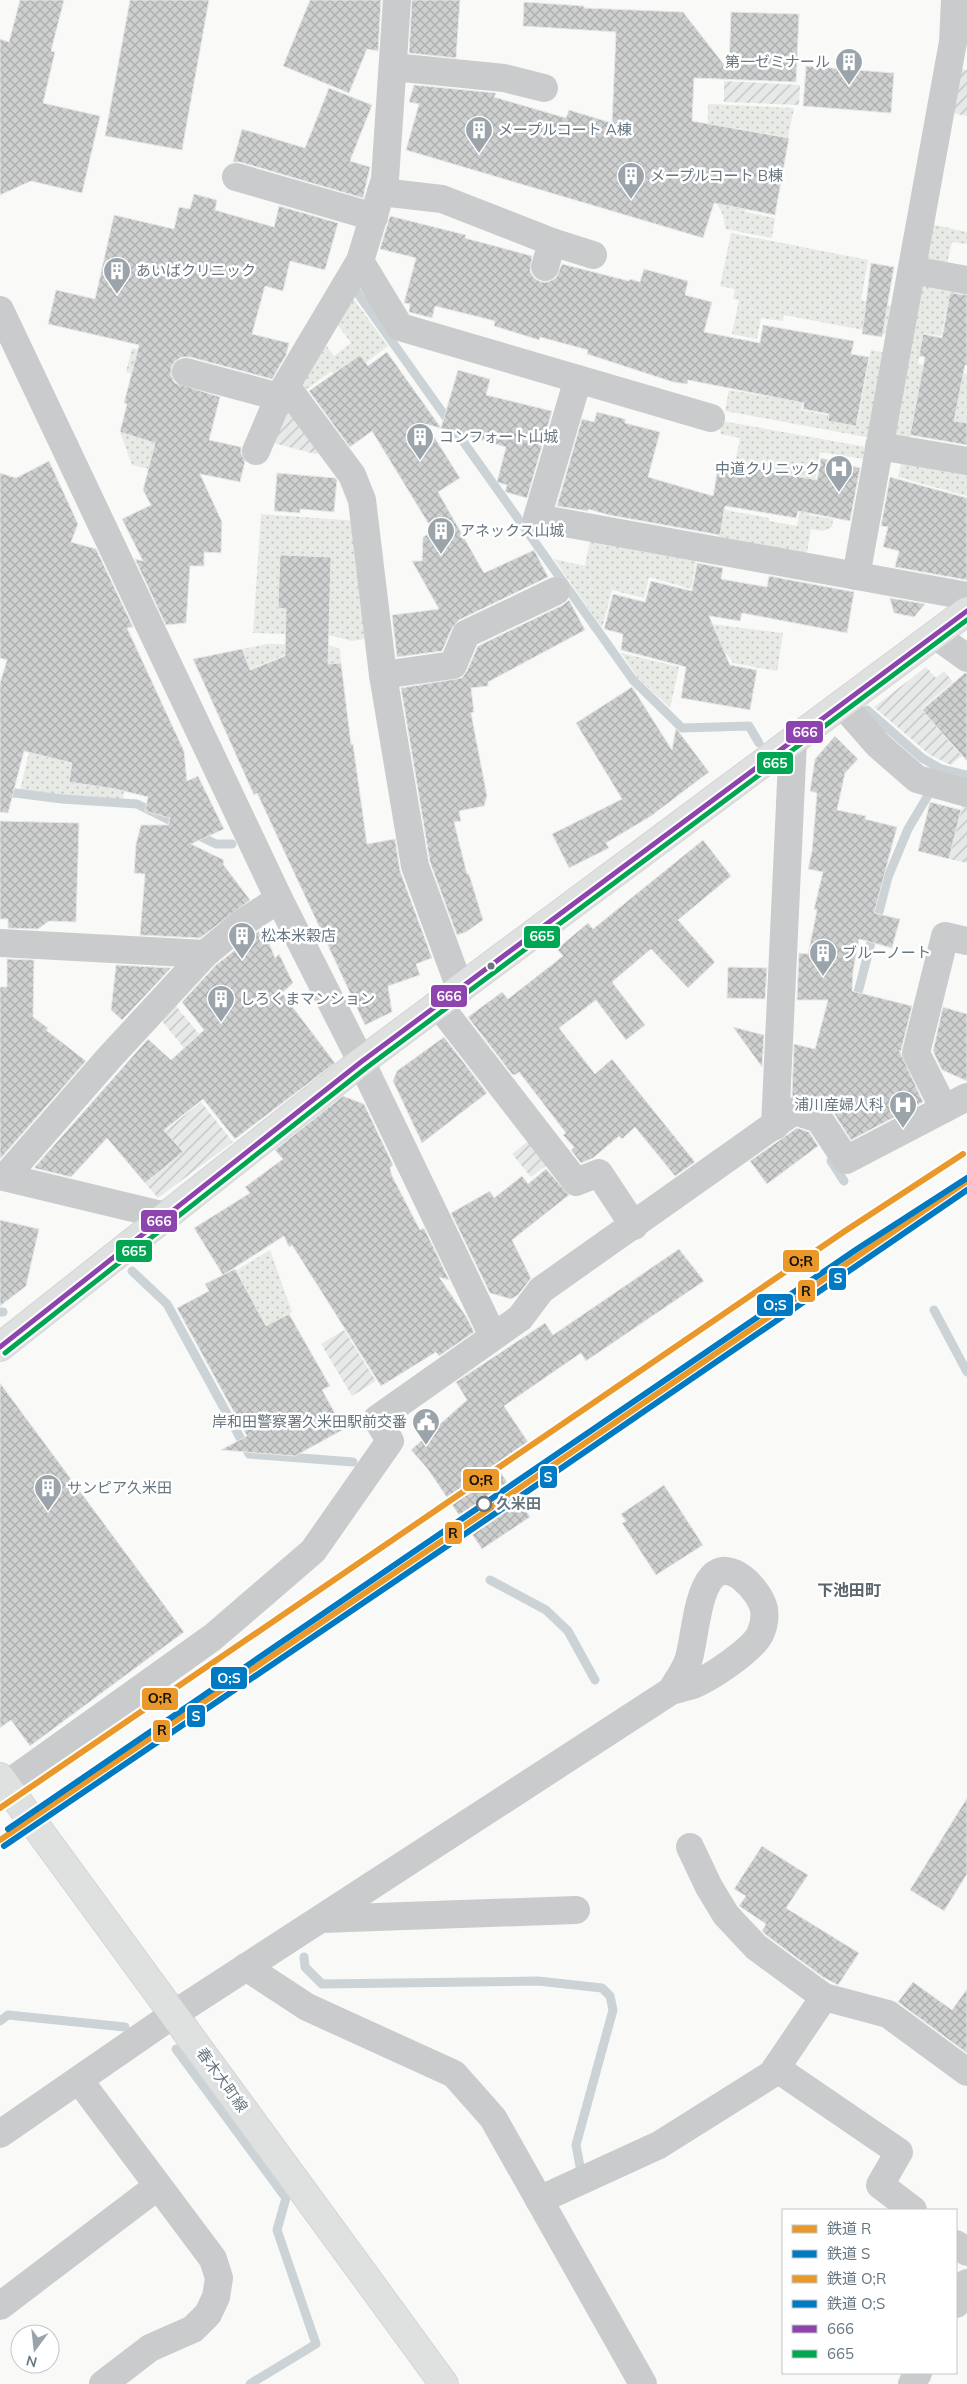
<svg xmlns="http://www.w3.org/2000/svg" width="967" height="2384" viewBox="0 0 967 2384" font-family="Mulish,'Noto Sans JP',sans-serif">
<defs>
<pattern id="industrial-furrows" width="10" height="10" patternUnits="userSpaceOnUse" patternTransform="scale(1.25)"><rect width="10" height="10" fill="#e7e9e8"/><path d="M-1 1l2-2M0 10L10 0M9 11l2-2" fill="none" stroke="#bfc1c1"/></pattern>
<pattern id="grass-dots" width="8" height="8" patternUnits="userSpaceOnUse" patternTransform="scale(1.25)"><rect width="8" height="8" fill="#e8eae6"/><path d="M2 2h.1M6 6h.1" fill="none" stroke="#c0c2c0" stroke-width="1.8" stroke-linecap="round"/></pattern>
<pattern id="building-cross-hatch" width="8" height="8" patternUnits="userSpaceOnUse" patternTransform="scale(1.25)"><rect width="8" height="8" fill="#ced0d0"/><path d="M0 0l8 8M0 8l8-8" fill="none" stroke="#abadae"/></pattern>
</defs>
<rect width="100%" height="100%" fill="#f9f9f8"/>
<g fill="url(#industrial-furrows)">
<polygon points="960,69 967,70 967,116 952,113"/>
<polygon points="724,81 800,85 799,105 724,102"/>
<polygon points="289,403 324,452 315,454 270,442"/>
<polygon points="926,667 936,678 944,671 953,682 921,709 962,756 951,765 930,755 874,707"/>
<polygon points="964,800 967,801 967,863 949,859"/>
<polygon points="176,1006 199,1034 184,1048 162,1021"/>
<polygon points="201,1102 233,1142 158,1198 145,1183 183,1152 165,1131"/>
<polygon points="531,1139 550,1163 531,1177 512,1154"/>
<polygon points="344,1330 376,1381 352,1396 321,1344"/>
</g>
<g fill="url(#grass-dots)">
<path d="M 708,104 L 794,108 L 788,137 L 730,127 L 721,177 L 747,206 L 745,212 L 775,218 L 772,238 L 725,229 C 725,208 713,203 707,183 Z"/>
<polygon points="931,224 967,232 967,244 952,242 947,264 923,263"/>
<polygon points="731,233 868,260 861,300 896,307 890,335 784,315 783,321 761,318 757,339 732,334 739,300 733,299 735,289 720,286"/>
<polygon points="917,282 967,290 967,310 947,307 941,336 923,333 918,364 967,374 967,423 954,421 918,396 908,445 887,441"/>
<polygon points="353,298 388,346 340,382 332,371 304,391 300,385 325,344 334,356 351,343 337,324"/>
<polygon points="132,348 185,362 180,381 147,372 145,377 126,372"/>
<polygon points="871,350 887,353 871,438 725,411 729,390 770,397 778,352 811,358 801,410 858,421"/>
<polygon points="722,421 872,448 870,460 820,452 809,515 833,519 832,527 823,531 811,529 806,558 718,542 725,510 769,518 769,521 797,526 806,477 735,464 740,438 720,434"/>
<polygon points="120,432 155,442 149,469 132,465"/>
<polygon points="903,456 967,467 967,496 898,477"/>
<polygon points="261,514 357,521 371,638 352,641 329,635 331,557 280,555 286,609 286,634 253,633"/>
<polygon points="591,536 697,555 691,589 649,577 644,598 612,590 602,628 554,559 585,566"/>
<polygon points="687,621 783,633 777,671 733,663 728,655 717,651"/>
<polygon points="267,644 328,645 340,649 341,663 299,668 287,654 250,669 242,649"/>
<polygon points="621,653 679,667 670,708 637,677"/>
<polygon points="31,744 124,790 123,800 64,796 20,790"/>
<polygon points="270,1250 292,1312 266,1326 238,1275 222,1279"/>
</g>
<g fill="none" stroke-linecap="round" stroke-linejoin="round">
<g stroke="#ccd3d6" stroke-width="9">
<polyline points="356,291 633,680 682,728 749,726 759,743"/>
<polyline points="867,710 922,758 941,769 967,775"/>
<polyline points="0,795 15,793 62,799 137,804 179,825"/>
<polyline points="195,834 216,844 232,844"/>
<polyline points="855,1004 888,877 908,829 933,787"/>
<polyline points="831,1161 844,1181"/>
<polyline points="132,1271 167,1304 249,1454 353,1462"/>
<polyline points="934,1310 967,1372"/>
<polyline points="0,1312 3,1312"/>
<polyline points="490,1580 546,1610 568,1631 595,1680"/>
<polyline points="304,1957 305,1967 322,1984 538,1981 602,1988 610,1996 613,2010 576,2145 581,2172 575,2175"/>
<polyline points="0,2021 8,2015 125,2027"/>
<polyline points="176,2049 286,2198 277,2230 316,2344 250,2384"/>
</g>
</g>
<g fill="url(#building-cross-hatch)" stroke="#e8e8e8">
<polygon points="20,0 64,0 51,51 55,52 43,103 100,116 82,193 31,181 0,195 0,39 9,42"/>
<polygon points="130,0 209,0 182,150 105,136"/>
<polygon points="310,0 381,0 378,51 367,49 349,93 283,66"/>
<polygon points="412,0 460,0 456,58 409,53"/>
<polygon points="524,2 584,6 584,8 683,12 729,71 731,12 799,14 796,82 694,78 692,121 789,138 775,215 714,203 703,238 406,150 419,104 409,102 414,85 496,93 494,97 566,118 569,110 612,123 616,32 523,26"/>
<polygon points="806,66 894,73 891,113 803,106"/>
<polygon points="329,88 372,105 350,161 370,167 363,198 240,162 233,162 242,129 305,148"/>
<polygon points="194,194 217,200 215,210 274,227 279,206 338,223 325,270 290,261 283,291 265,286 252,334 289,343 286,355 272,379 190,357 182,357 175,361 171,367 171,376 175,383 220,397 209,440 241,447 241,453 245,461 240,482 200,474 222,522 221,553 204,552 204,566 190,566 186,623 166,625 135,559 143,561 122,519 151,505 143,490 155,443 120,432 127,404 124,403 139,345 48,324 56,290 95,299 114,215 174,229 179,207 190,209"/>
<polygon points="390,216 466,235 465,238 532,256 530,271 534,278 541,282 548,282 556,278 562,264 629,281 630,279 640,282 644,269 688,281 685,295 712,302 704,332 760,343 763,325 854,341 851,354 869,357 856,426 828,421 829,414 803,409 804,403 688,380 687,384 673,382 587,354 588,350 540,337 539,340 494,326 495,321 435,306 432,318 409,312 410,304 404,303 416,258 380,249"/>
<polygon points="871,263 894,267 882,337 862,334"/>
<polygon points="950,293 967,295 967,365 965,365 954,421 967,423 967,445 910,435 925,357 919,356 923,334 942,338"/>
<polygon points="387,352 441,428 458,370 490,379 486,395 552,411 527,498 505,492 507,485 497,482 506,447 426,424 460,478 438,492 484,573 534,550 548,577 459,620 452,628 442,651 397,657 392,615 439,609 412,561 422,561 423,537 433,531 372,431 350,447 309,391 360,355 368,366"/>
<polygon points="597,412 625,419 625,423 660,432 648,477 713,496 719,462 817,480 821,458 860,468 850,521 798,511 796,518 725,506 720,535 609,515 588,509 588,511 557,506 582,419 594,422"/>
<polygon points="49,461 78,524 71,542 96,549 133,627 127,628 184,751 187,781 198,776 224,829 191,844 224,860 223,864 250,900 200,938 140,935 145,874 134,873 136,844 141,825 168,825 170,818 145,811 148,797 116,789 69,782 72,763 24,751 8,813 0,812 0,683 7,660 0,658 0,473 16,478"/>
<polygon points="277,473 335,478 337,480 334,512 300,509 300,513 274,511"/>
<polygon points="890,477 967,498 967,580 895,567 899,551 883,547 888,527 881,526"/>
<polygon points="280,555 331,557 328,664 341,663 351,744 353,744 367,844 395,839 400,871 432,958 416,964 420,975 388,986 392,1012 365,1025 257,793 254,795 193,659 242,649 250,670 285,656 286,609 278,608"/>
<polygon points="697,563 723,568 721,579 767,587 769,576 854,592 847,633 742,613 740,621 709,616 730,665 757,670 750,710 681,698 686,667 621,650 623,634 604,629 613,594 645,602 651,581 692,591"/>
<polygon points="890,598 925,604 914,617 894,613"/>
<polygon points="569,600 585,630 488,682 488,686 471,688 474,712 471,713 487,796 484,806 459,811 461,821 454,822 467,874 469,874 483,920 466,932 457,935 430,862 401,688 462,678 467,671 478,646 563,605"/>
<polygon points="965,673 967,673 967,761 922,710"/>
<polygon points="632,687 672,750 676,728 709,772 651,816 606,843 609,848 569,868 552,834 622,799 576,723"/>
<polygon points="835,736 858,759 845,773 837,810 866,816 865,819 897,827 874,913 900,919 892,948 859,939 853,971 852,991 912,1006 901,1051 899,1050 923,1102 851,1140 832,1110 824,1104 792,1096 794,1044 815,1049 828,1000 797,1000 799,953 808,954 817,910 814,909 823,872 808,869 812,851 817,793 810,791 815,759"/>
<polygon points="930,802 961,810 949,859 918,851"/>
<polygon points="0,821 79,823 76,922 49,921 38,929 8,928 8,919 0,919"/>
<polygon points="703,840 731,876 678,920 715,962 688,988 651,949 612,982 645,1025 626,1040 596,1000 559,1028 595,1074 612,1059 695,1162 675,1176 635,1127 622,1139 619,1136 593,1158 581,1163 571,1150 574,1147 563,1135 566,1133 519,1072 515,1075 512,1074 468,1017 502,992 508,999 563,956 557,949 588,923 593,929"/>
<polygon points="263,928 275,958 279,954 293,983 282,993 335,1063 235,1139 203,1099 164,1130 183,1152 145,1183 107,1138 71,1177 34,1168 148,1039 171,1060 204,1030 182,1002 216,965"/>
<polygon points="7,959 34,960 33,1017 48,1028 46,1030 86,1061 0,1159 0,987 7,987"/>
<polygon points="116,965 171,968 122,1020 111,1010"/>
<polygon points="728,967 767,968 765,999 727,998"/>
<polygon points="943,1007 967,1014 967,1081 942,1070 933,1051"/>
<polygon points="733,1027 764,1035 762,1067"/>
<polygon points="444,1037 487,1093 422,1143 393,1081 397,1071"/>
<polygon points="343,1096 364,1104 393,1165 390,1168 392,1176 420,1230 424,1228 449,1280 439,1277 467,1318 474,1332 439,1356 436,1352 381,1386 292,1245 289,1247 284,1236 223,1275 194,1228 250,1193 245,1187 283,1159 275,1150"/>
<polygon points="797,1128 809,1132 818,1146 767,1184 750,1161"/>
<polygon points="546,1169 569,1195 512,1240 531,1278 518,1295 511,1299 490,1293 451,1213 490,1191 494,1198 522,1176 528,1184"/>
<polygon points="0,1220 39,1229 26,1286 0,1306"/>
<polygon points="679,1249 704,1281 586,1361 581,1353 504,1406 532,1448 499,1470 530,1517 482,1549 427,1468 411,1450 467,1400 456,1382 545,1323 553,1335"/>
<polygon points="235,1269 266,1326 289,1314 330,1386 322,1390 344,1429 295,1456 221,1450 247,1436 177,1308 209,1291 205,1284"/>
<polygon points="0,1383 184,1632 30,1746 11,1720 0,1728"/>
<polygon points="664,1485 703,1545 656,1575 622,1523 626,1521 621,1514"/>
<polygon points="967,1798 967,1874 944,1911 910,1890"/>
<polygon points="762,1846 808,1875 786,1908 859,1953 838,1985 823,1977 766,1935 762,1931 766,1924 739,1906 746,1896 734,1889"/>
<polygon points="913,1982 952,2010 967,1989 967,2053 898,2002"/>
</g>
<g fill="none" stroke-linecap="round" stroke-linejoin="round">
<defs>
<g id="major">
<polyline points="0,1347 361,1062 967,611"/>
<polyline points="0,1777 444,2384"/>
</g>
</defs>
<use href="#major" stroke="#d4d5d5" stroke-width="30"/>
<g stroke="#cacbcc" stroke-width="28">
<polyline points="393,67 504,78 544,88"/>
<polyline points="236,177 374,217"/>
<polyline points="381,192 442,199 552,242 593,255"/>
<polyline points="360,261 400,327 711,418"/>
<polyline points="545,267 552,242"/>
<polyline points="912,270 967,280"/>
<polyline points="0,310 279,899 356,1051 493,1336"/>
<polyline points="186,372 279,397 360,261 385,179 397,0"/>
<polyline points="578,379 537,518 967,596"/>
<polyline points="286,386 352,475 362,500 383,675 415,866 460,988"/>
<polyline points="879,446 967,461"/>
<polyline points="256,451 279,397"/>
<polyline points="856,576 953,42 955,1"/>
<polyline points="935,635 967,658"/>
<polyline points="383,675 453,665 466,634 556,591"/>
<polyline points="842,704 878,745 917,779 967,793"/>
<polyline points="0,943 205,954"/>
<polyline points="438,1004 576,1182 599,1173 634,1226"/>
<polyline points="944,1109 916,1053 945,936 967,941"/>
<polyline points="775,1126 793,740"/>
<polyline points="0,1176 166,1216"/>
<polyline points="5,1177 109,1058 205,954 241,924 279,899"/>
<polyline points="6,1785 213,1637 313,1551 390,1441 377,1419 520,1318 541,1290 794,1111 819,1119 846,1160 967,1097"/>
<polyline points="690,1847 709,1887 726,1915 756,1947 824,1997 888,2014 967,2072"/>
<polyline points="321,1919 576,1910"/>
<polyline points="246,1967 307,2007 454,2074 493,2118 643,2384"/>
<polyline points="776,2068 899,2152 880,2185 913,2210"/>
<polyline points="79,2080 213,2259 219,2278 216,2297 208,2314 193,2329 150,2348 103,2384"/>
<path d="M 0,2134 L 174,2014 L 671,1691 C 678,1689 686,1687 693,1685 C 710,1678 755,1649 761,1632 C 764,1625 765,1616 764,1609 C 760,1591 730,1557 712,1577 C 697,1594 695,1636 689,1658 C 686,1669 677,1681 671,1691"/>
<polyline points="539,2200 659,2145 772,2074 824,1997"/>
<polyline points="956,2244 967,2252"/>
<polyline points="956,2304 967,2283"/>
<polyline points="0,2306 158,2186"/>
<polyline points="912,2384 918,2373"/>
</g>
<use href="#major" stroke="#dfe0e0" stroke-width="28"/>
<defs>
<polyline id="bus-1" points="0,1347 361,1062 967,611"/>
<polyline id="bus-2" points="5,1353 366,1068 967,620"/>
</defs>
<use href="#bus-1" stroke="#fff" stroke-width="9"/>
<use href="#bus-2" stroke="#fff" stroke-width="9"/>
<use href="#bus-1" stroke="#8e44ad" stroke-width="5"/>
<use href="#bus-2" stroke="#00a651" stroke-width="5"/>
<defs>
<polyline id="rail-1" points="0,1840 486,1511 967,1181"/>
<polyline id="rail-2" points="4,1846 490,1517 967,1190"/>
<polyline id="rail-3" points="0,1808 845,1231 963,1154"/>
<polyline id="rail-4" points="8,1829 857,1249 967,1178"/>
</defs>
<use href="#rail-1" stroke="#fff" stroke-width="10"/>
<use href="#rail-2" stroke="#fff" stroke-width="10"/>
<use href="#rail-3" stroke="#fff" stroke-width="10"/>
<use href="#rail-4" stroke="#fff" stroke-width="10"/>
<use href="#rail-1" stroke="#e99829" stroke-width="6"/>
<use href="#rail-2" stroke="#007ac2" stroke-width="6"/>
<use href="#rail-3" stroke="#e99829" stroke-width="6"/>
<use href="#rail-4" stroke="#007ac2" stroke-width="6"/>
</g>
<defs>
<symbol id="building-pin" viewBox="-11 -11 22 30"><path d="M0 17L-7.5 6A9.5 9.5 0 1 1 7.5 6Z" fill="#9aa4aa" stroke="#fff"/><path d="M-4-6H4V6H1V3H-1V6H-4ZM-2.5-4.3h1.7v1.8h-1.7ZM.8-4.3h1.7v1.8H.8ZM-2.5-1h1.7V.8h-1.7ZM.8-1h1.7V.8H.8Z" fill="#fff"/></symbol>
<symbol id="hospital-pin" viewBox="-11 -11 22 30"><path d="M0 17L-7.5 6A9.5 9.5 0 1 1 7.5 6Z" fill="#9aa4aa" stroke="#fff"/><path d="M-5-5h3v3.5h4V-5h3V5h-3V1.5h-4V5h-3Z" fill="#fff"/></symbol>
<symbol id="civic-pin" viewBox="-11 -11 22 30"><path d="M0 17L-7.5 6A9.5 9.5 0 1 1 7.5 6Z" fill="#9aa4aa" stroke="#fff"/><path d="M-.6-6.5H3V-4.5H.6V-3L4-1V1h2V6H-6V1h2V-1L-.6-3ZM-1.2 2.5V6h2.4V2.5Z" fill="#fff"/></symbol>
</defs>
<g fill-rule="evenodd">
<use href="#building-pin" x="833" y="46" width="32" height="43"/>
<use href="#building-pin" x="463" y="114" width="32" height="43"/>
<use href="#building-pin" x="615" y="160" width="32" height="43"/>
<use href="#building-pin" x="101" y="255" width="32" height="43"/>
<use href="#building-pin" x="404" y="421" width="32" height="43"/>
<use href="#hospital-pin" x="823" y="453" width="32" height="43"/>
<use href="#building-pin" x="425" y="515" width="32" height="43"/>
<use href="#building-pin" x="226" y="920" width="32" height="43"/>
<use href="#building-pin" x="807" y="937" width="32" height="43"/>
<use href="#building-pin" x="205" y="983" width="32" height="43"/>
<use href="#hospital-pin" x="887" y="1089" width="32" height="43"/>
<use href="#civic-pin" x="410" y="1406" width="32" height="43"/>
<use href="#building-pin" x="32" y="1472" width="32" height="43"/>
</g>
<circle fill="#677680" stroke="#fff" stroke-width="2" cx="491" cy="966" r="4.5"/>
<circle fill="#fff" stroke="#677680" stroke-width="2.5" cx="484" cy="1504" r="7"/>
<g text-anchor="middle" stroke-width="5" stroke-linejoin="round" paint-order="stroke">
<g font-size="15" fill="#677680" stroke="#fff" text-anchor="start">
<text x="830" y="67" text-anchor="end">第一ゼミナール</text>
<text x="498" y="135">メープルコート A棟</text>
<text x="650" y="181">メープルコート B棟</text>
<text x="136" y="276">あいばクリニック</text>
<text x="439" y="442">コンフォート山城</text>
<text x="820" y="474" text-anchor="end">中道クリニック</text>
<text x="460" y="536">アネックス山城</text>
<text x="261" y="941">松本米穀店</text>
<text x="842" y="958">ブルーノート</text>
<text x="240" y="1004">しろくまマンション</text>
<text x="884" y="1110" text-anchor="end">浦川産婦人科</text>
<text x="407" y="1427" text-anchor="end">岸和田警察署久米田駅前交番</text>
<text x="67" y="1493">サンピア久米田</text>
</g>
<g font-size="15" font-weight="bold" fill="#677680" stroke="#fff" text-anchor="start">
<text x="496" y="1509">久米田</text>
</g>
<g font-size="15" fill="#677680" stroke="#fff">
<text transform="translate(222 2080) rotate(54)" y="5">春木大町線</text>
</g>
<g font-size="16" font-weight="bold" fill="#59646b" stroke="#fff">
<text x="849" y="1596">下池田町</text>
</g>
</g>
<g stroke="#fff" stroke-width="2">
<rect x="785" y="720" width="39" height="24" rx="5" fill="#8e44ad"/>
<rect x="756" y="751" width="38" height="24" rx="5" fill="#00a651"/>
<rect x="523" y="925" width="38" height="24" rx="5" fill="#00a651"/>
<rect x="430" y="984" width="38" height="24" rx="5" fill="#8e44ad"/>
<rect x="140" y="1209" width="38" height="24" rx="5" fill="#8e44ad"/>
<rect x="115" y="1239" width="38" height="24" rx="5" fill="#00a651"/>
<rect x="782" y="1249" width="38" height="24" rx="5" fill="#e99829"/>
<rect x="828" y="1267" width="19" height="24" rx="5" fill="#007ac2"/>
<rect x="797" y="1279" width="19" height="24" rx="5" fill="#e99829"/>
<rect x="756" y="1293" width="38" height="24" rx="5" fill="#007ac2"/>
<rect x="539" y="1465" width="19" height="24" rx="5" fill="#007ac2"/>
<rect x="462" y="1468" width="38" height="24" rx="5" fill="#e99829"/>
<rect x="444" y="1521" width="19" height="24" rx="5" fill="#e99829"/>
<rect x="210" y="1666" width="38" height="24" rx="5" fill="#007ac2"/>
<rect x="141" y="1687" width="38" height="24" rx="5" fill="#e99829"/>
<rect x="186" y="1704" width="20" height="24" rx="5" fill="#007ac2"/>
<rect x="152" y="1719" width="19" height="24" rx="5" fill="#e99829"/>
</g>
<g font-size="14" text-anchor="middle" font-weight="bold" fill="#fff">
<text x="805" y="737">666</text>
<text x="775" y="768">665</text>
<text x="542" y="941">665</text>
<text x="449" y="1001">666</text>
<text x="159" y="1226">666</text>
<text x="134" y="1256">665</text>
<text x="838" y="1283">S</text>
<text x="775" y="1310">O;S</text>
<text x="548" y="1482">S</text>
<text x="229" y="1683">O;S</text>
<text x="196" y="1721">S</text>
</g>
<g font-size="14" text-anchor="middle" font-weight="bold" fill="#111">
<text x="801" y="1266">O;R</text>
<text x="806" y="1296">R</text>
<text x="481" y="1485">O;R</text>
<text x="453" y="1538">R</text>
<text x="160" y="1703">O;R</text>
<text x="162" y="1735">R</text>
</g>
<rect x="782" y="2209" width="175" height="165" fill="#ffffff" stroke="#c2c8cc"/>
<rect x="792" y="2225" width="25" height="8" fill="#e99829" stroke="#c2c8cc"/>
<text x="827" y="2234" font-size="15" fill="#677680">鉄道 R</text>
<rect x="792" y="2250" width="25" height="8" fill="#007ac2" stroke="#c2c8cc"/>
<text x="827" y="2259" font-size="15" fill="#677680">鉄道 S</text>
<rect x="792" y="2275" width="25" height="8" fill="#e99829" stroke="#c2c8cc"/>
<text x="827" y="2284" font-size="15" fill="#677680">鉄道 O;R</text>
<rect x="792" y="2300" width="25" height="8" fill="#007ac2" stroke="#c2c8cc"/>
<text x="827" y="2309" font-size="15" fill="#677680">鉄道 O;S</text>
<rect x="792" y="2325" width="25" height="8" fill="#8e44ad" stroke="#c2c8cc"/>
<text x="827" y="2334" font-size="15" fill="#677680">666</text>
<rect x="792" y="2350" width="25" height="8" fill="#00a651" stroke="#c2c8cc"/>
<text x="827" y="2359" font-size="15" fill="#677680">665</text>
<g transform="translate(35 2349) rotate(195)"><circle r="24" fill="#ffffff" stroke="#c2c8cc"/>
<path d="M0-4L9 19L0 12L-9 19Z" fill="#9aa4aa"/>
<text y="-8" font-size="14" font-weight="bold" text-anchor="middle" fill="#677680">N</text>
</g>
</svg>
